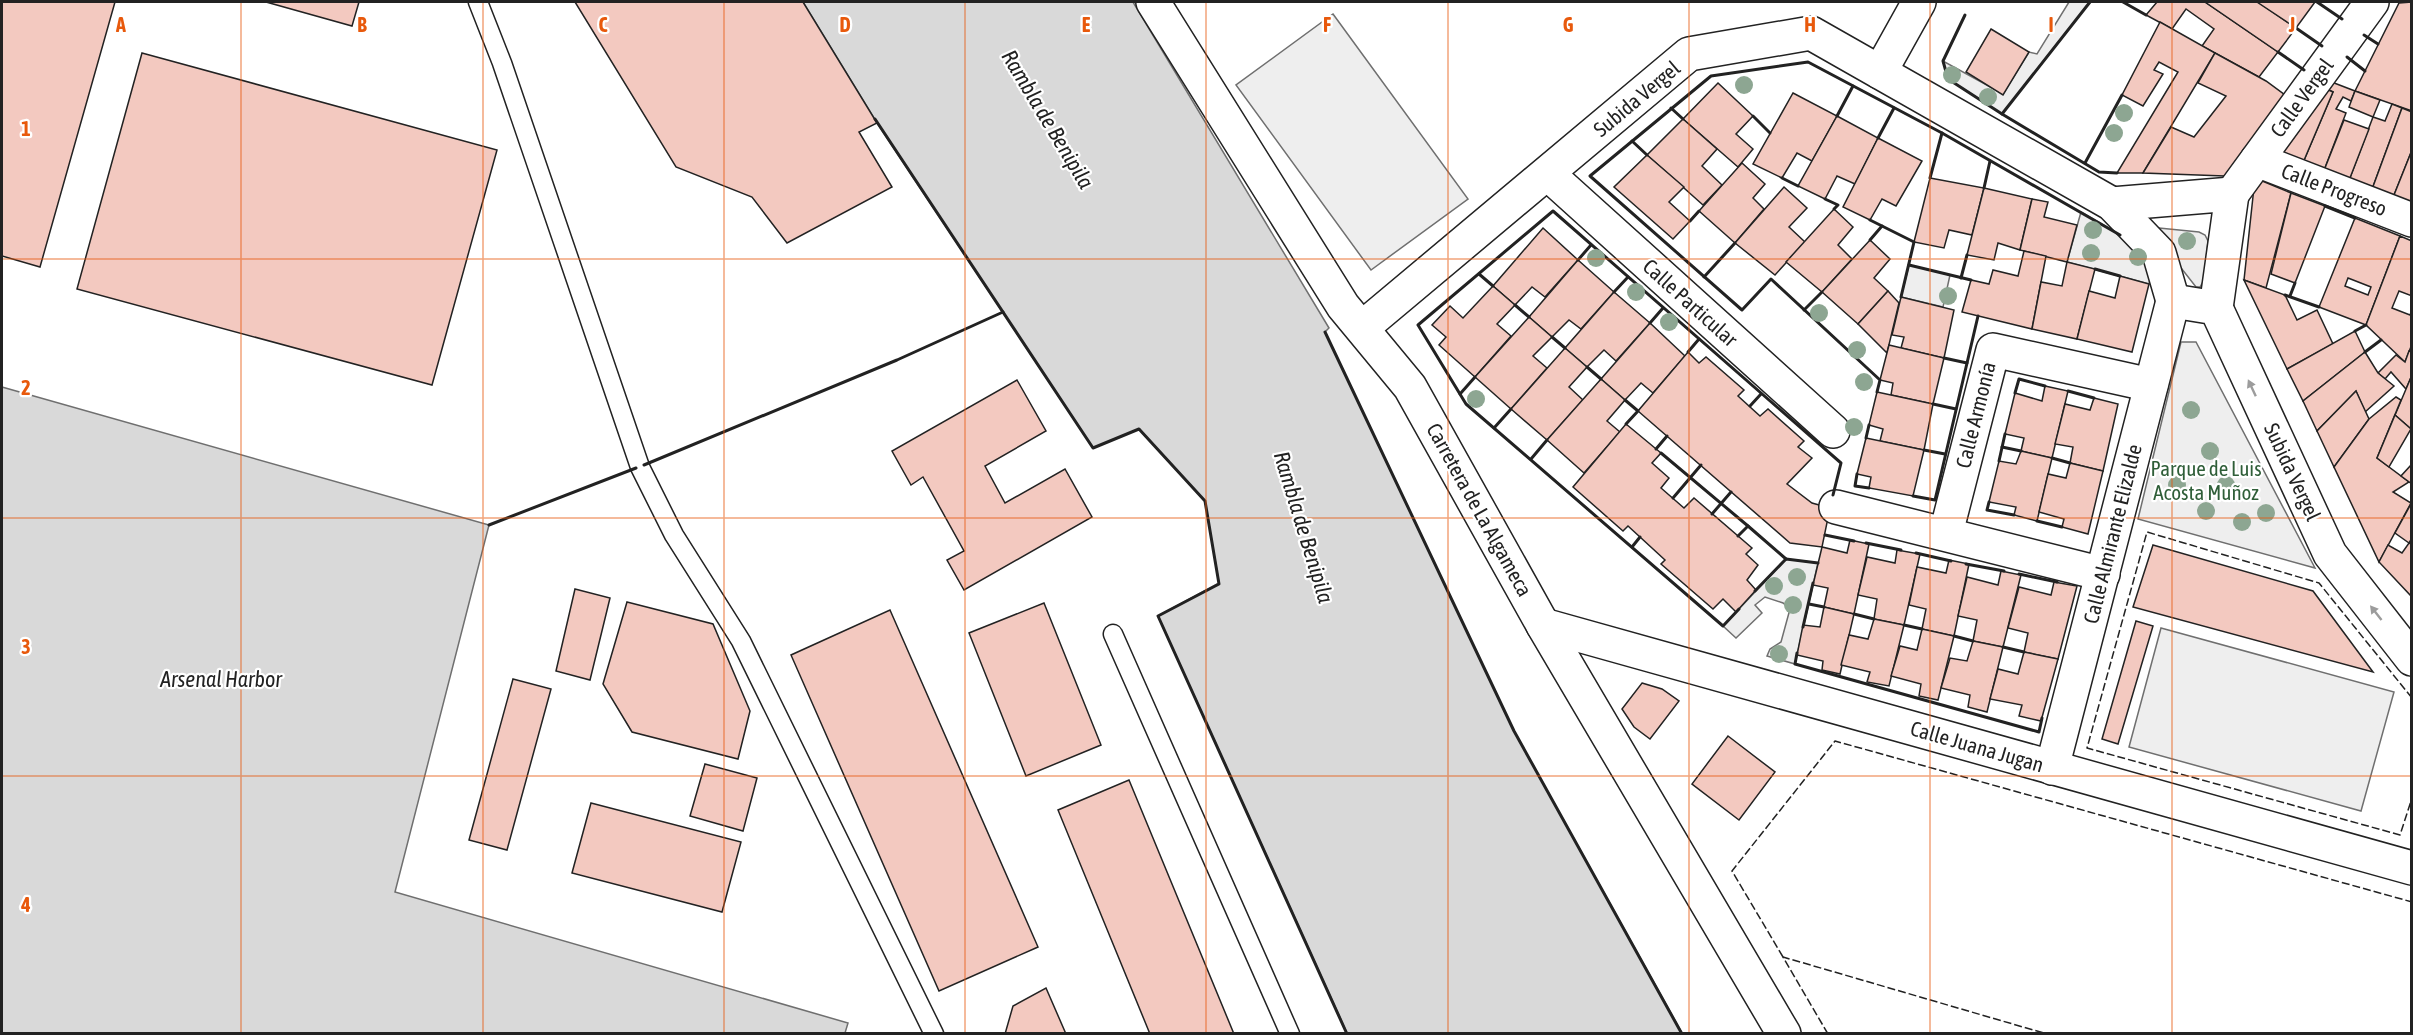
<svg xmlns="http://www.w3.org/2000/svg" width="2413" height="1035" viewBox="0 0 2413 1035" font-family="'Asap Condensed',sans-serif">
<rect width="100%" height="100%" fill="#fff"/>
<g fill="#eee" stroke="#6f6f6f" stroke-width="1.5">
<polygon points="2069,2 2090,2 2002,114 1948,79 1943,61 2003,94 2029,52 2037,54"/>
<polygon points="1333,14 1468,199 1371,270 1236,85"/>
<polygon points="2081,212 2155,255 2149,284 2067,262"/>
<polygon points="2149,227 2199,232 2205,235 2208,241 2204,280 2200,287 2196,287"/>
<polygon points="1909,265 1950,275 1943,307 1901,297"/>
<polygon points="2181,342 2196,342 2315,568 2138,519"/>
<polygon points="1786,559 1818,563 1795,664 1767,656 1770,649 1781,642 1790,609 1783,603 1765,597 1755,605 1762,613 1736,638 1723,626"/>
<polygon points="2161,628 2394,692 2361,811 2129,747"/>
</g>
<g fill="#d9d9d9" stroke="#6f6f6f" stroke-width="1.5">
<polygon points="803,2 1133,2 1329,328 1325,332 1514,731 1682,1033 1347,1033 1158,616 1219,583 1205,501 1139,429 1093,448 877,123"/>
<polygon points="2,387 489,525 395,892 848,1023 845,1033 2,1033"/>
</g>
<g fill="#f3c9c0" stroke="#222" stroke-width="1.5" fill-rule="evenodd">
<polygon points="2,2 115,2 40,267 2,256"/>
<polygon points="266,2 359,2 352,26"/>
<polygon points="575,2 803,2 877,123 859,132 892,187 787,243 752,197 676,167"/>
<polygon points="2157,2 2205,2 2278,52 2259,77 2202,46 2214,29 2186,9 2172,29 2146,15"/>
<polygon points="2205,2 2258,2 2296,28 2278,52"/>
<polygon points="2257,2 2315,2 2296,28"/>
<polygon points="2399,3 2412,2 2412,111 2355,91"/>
<polygon points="2160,22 2215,53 2143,173 2117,173 2178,72 2159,62 2154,70 2163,74 2143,106 2122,95"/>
<polygon points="1991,29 2029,52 2003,95 1966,72"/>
<polygon points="142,53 497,150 432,385 77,289"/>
<polygon points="2215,53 2266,81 2285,95 2225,176 2143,173 2171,127 2194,137 2226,96 2198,83"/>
<polygon points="2329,81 2355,91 2351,101 2343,97 2336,109 2346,113 2323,173 2302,165 2333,92 2324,88"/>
<polygon points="1718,83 1753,116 1736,134 1753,149 1738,167 1683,119"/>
<polygon points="2324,88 2333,92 2302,165 2275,154"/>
<polygon points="2355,91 2380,100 2373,117 2349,107"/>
<polygon points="1793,93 1837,116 1812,161 1797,153 1782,178 1753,164"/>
<polygon points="2392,104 2402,108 2371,192 2348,183 2373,117 2385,121"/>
<polygon points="2402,108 2412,112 2412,150 2392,200 2371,192"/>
<polygon points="1837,116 1878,138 1855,184 1837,176 1825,199 1798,186"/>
<polygon points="1683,119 1717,149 1702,166 1722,185 1703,205 1647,155"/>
<polygon points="2344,120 2369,129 2348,183 2323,173"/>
<polygon points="1878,138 1922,161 1896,206 1882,199 1870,220 1843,207"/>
<polygon points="2412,150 2412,208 2392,200"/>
<polygon points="1647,155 1684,187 1669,202 1690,221 1673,239 1614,187"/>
<polygon points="1742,163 1765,184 1753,198 1764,209 1735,243 1699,211"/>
<polygon points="1930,178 1984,188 1972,235 1949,230 1944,248 1914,242"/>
<polygon points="2255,178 2291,193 2266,288 2244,280"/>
<polygon points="1784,187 1807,208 1789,227 1805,242 1775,275 1735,243"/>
<polygon points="1984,188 2032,199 2020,250 1998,243 1994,260 1967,255"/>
<polygon points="2291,193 2325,206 2295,283 2271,274"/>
<polygon points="2032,199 2048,202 2044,217 2077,225 2067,262 2020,250"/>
<polygon points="1834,209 1853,227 1838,245 1852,259 1822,292 1786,262"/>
<path d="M 2355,218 L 2400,236 L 2366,325 L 2319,307 ZM 2348,278 L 2371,287 L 2368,295 L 2345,286 Z"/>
<polygon points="1543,228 1578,260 1545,297 1532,287 1515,305 1493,286"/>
<polygon points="2400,236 2412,241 2412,296 2399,291 2392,308 2410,315 2412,310 2412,344 2405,362 2366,325"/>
<polygon points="1870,240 1890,259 1874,278 1888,291 1858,324 1822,292"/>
<polygon points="2024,251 2046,256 2032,329 1962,312 1971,280 1989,284 1993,270 2018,276"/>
<polygon points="1578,260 1614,292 1581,329 1569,320 1552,337 1529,317"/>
<polygon points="2067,262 2095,269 2077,339 2032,329 2041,282 2062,286"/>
<polygon points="2120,276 2149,284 2132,352 2077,339 2089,291 2115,298"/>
<polygon points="2244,280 2285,295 2297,320 2317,310 2333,344 2287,369"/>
<polygon points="1493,286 1515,305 1497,324 1511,336 1475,377 1439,345 1446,337 1432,325 1450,306 1463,318"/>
<polygon points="1888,291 1899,303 1887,353 1858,324"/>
<polygon points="1614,292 1650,323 1616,361 1604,350 1587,367 1565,348"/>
<polygon points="1901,297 1954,310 1944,358 1901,348 1904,337 1892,335"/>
<polygon points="1529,317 1552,337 1533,356 1547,368 1511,409 1475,377"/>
<polygon points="1650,323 1685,356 1653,393 1641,383 1625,400 1601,379"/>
<polygon points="2355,331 2365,352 2303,401 2287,369"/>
<polygon points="1889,345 1944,358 1933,404 1891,395 1893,383 1880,380"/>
<polygon points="1565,348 1587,367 1569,387 1583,400 1547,440 1511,409"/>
<polygon points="2409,351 2412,352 2412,375 2406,389 2391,372 2385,379 2378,373 2396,355 2405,362"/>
<polygon points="1688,352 1699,363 1706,357 1744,390 1738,396 1760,416 1768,409 1804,441 1798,447 1812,458 1787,484 1812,503 1830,508 1822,547 1790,543 1638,411"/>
<polygon points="2365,352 2378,373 2394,386 2365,412 2356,391 2317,431 2303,401"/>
<polygon points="2412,375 2412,428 2411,429 2395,415"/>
<polygon points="1601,379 1625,400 1607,421 1620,432 1584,473 1547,440"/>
<polygon points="1017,380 1046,431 985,466 1005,503 1065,469 1092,517 964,590 947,560 964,551 923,477 911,485 892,451"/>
<polygon points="2045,386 2068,391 2052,458 2021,451 2024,438 2005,434 2015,393 2042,401"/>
<polygon points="2356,391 2369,419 2334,467 2317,431"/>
<polygon points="1877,392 1933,404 1924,450 1880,441 1883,429 1869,425"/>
<polygon points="2396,397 2401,400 2377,458 2409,482 2393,492 2411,503 2379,562 2334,467 2369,419"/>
<polygon points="2094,398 2118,404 2103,471 2070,463 2073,447 2055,444 2065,404 2090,410"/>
<polygon points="2395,415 2411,429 2389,467 2377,458"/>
<polygon points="1626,424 1661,453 1652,463 1669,478 1661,488 1684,508 1694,498 1752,548 1746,554 1758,565 1747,580 1756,590 1736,612 1723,599 1713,609 1661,564 1665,560 1628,526 1623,531 1573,487"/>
<polygon points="1866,438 1924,450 1913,496 1869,488 1871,477 1857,474"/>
<polygon points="2021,451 2052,458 2037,521 2014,515 2016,507 1989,502 1999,461 2016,464"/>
<polygon points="2070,463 2103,471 2088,534 2062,527 2064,519 2039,512 2048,474 2066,478"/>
<polygon points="2412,464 2412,484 2401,476"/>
<polygon points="2412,502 2412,538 2409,543 2395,533"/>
<polygon points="1850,540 1869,544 1854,614 1824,607 1828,588 1813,585 1822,547 1847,553"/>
<polygon points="2409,543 2412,545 2412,597 2379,562 2388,545 2402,553"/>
<polygon points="2153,545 2313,591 2373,672 2133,607"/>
<polygon points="1897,550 1920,554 1904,625 1874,619 1877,599 1858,595 1867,557 1895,563"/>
<polygon points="1949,560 1969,564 1954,636 1922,629 1926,609 1909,605 1917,567 1946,573"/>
<polygon points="2001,571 2021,575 2003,647 1973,641 1977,620 1958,616 1967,577 1998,585"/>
<polygon points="2054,582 2077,586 2058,659 2024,652 2028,633 2008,628 2019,587 2051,595"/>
<polygon points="575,589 610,598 590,680 556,671"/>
<polygon points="627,602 713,624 750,711 738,759 632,732 603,684"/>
<polygon points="1044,603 1101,745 1026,776 969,633"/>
<polygon points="1824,607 1854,614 1840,674 1822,670 1823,661 1797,655 1803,625 1820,627"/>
<polygon points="890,610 1038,947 939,991 791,655"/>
<polygon points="1874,619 1904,625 1889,686 1867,682 1870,672 1841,665 1849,635 1868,639"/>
<polygon points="2136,621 2153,626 2118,744 2102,739"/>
<polygon points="1922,629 1954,636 1938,700 1919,696 1921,684 1891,676 1900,646 1917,650"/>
<polygon points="1973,641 2003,647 1987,712 1968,707 1970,695 1941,688 1950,658 1967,661"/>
<polygon points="2024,652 2058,659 2041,721 2019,716 2022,705 1990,699 1998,669 2018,674"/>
<polygon points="513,679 551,689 507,850 469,840"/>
<polygon points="1642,683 1662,689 1679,701 1650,739 1634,727 1622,709"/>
<polygon points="1728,736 1775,772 1739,820 1692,784"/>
<polygon points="705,764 757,778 743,831 690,816"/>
<polygon points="1129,780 1234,1034 1150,1034 1058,810"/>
<polygon points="591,803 741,842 722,912 572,873"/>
<polygon points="1046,988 1066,1034 1005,1034 1013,1006"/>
</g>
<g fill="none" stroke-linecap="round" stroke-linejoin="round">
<defs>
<g id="lane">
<polyline points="478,2 502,63 640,467 674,535 741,641 934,1034"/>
<polyline points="1113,634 1290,1034"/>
</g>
<g id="street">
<polyline points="1880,72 1919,2"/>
<polyline points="2257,160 2412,220"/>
<polyline points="1548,174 1833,431"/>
<polyline points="2232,194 2372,2"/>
<polyline points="2112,204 2232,194 2216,308"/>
<polyline points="2173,301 2216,308 2330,554 2412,659"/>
<polyline points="1362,328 1689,54 1811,33 2112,204 2159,253 2173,301"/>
<polyline points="1836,507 2103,574"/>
<polyline points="1946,533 1993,350 2151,385"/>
<polyline points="2052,768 2173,301"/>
</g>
<g id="secondary">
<polyline points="1153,2 1343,306 1410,387 1543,625 1784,1034"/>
<polyline points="1543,625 2412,868"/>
</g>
</defs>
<use href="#lane" stroke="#222" stroke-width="21"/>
<use href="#street" stroke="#222" stroke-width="36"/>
<use href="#secondary" stroke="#222" stroke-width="36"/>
<use href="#lane" stroke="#fff" stroke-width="18"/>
<use href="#street" stroke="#fff" stroke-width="33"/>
<use href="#secondary" stroke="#fff" stroke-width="33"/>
<g stroke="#222" stroke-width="1.5" stroke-dasharray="8 3" stroke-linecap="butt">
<polyline points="2412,698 2319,583 2147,532 2087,748 2400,835 2412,798"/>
<polyline points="1783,957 1732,871 1835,741 2412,902"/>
<polyline points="1828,1034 1783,957 2047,1034"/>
</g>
<g stroke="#222" stroke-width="3">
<polyline points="2090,2 2002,114 2099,172 2117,173"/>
<polyline points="2123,2 2146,15"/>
<polyline points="2317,2 2342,19"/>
<polyline points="1965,15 1943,61 1948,79 2002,114"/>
<polyline points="2296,28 2322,46"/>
<polyline points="2364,35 2378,44"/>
<polyline points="2278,52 2304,70"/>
<polyline points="2347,57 2365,71"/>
<polyline points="1671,108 1683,119"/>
<polyline points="1753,116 1770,133"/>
<polyline points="1837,116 1853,86"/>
<polyline points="875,119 1093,448 1139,429 1205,501 1219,584 1158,616 1347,1034"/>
<polyline points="1878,138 1894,108"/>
<polyline points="1632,141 1647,155"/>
<polyline points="2085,163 2122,95"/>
<polyline points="1782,178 1798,186"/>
<polyline points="1930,178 1942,133 2120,235"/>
<polyline points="1984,188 1990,161"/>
<polyline points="1825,199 1838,205 1834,209"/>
<polyline points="2325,206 2355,218"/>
<polyline points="1870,220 1914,242 1901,297"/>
<polyline points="1690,221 1699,211"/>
<polyline points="1870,240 1882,226"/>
<polyline points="1578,260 1591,245"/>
<polyline points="1909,265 1971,280"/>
<polyline points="2095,269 2120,276"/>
<polyline points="1479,274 1493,286"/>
<polyline points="1704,277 1735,243"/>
<polyline points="1961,278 1967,255"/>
<polyline points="1614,292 1628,277"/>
<polyline points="2285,295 2319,307"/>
<polyline points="2290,296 2295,283"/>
<polyline points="1515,305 1529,317"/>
<polyline points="1804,310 1822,292"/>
<polyline points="1650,323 1663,308"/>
<polyline points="2355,331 2366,325"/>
<polyline points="1325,332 1514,731 1682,1034"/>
<polyline points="1552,337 1565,348"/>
<polyline points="1688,352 1699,339"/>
<polyline points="2365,352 2381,340"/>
<polyline points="1944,358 1967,363"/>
<polyline points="1587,367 1601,379"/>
<polyline points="2068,391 2094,398"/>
<polyline points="1877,392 1880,380 1771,279 1742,310 1590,176 1711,76 1808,62 1942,133"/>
<polyline points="2015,393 2019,379 2045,386"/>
<polyline points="1460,394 1475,377"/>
<polyline points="1625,400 1638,411 1626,424"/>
<polyline points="1933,404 1956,409"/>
<polyline points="1750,406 1761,394"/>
<polyline points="1494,428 1511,409"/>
<polyline points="1866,438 1869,425"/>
<polyline points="2002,447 2021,451"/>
<polyline points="1656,449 1667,436"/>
<polyline points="1924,450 1945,454"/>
<polyline points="1661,453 1748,526"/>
<polyline points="2052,458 2070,463"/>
<polyline points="1531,459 1547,440"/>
<polyline points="1999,461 2005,434"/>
<polyline points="644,465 897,360 1003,312"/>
<polyline points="1857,474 1855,486 1869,488"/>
<polyline points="1913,496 1935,500 1978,316"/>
<polyline points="1673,498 1701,465"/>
<polyline points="1989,502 1987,510 2014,515"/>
<polyline points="1712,514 1731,492"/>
<polyline points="2037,521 2062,527"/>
<polyline points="489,525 636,468"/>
<polyline points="1825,535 1854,541"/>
<polyline points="1738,536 1748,526 1786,559"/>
<polyline points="1866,543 1901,550"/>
<polyline points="1632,547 1640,537"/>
<polyline points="1916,553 1951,561"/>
<polyline points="1966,564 2004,571"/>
<polyline points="2019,574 2057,582"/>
<polyline points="1755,591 1786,559 1818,563"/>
<polyline points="1809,604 1824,607"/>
<polyline points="1739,609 1723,626 1466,404 1418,325 1553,211 1841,463 1833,495"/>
<polyline points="1854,614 1874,619"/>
<polyline points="1904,625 1922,629"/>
<polyline points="1803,627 1813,583"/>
<polyline points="1954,636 1973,641"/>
<polyline points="2003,647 2024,652"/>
<polyline points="1797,653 1795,664 2039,732 2042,718"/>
</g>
</g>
<g fill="#8da692">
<circle cx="1952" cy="75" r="9"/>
<circle cx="1744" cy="85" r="9"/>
<circle cx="1988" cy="97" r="9"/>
<circle cx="2124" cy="113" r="9"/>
<circle cx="2114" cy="133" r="9"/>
<circle cx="2093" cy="230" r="9"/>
<circle cx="2187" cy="241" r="9"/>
<circle cx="2091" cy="253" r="9"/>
<circle cx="2138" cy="257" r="9"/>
<circle cx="1596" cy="258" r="9"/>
<circle cx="1636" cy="292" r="9"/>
<circle cx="1948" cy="296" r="9"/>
<circle cx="1819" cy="313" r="9"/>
<circle cx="1669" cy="322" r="9"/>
<circle cx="1857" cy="350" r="9"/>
<circle cx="1864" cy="382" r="9"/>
<circle cx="1476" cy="399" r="9"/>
<circle cx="2191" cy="410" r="9"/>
<circle cx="1854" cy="427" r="9"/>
<circle cx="2210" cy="451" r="9"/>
<circle cx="2177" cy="485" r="9"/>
<circle cx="2226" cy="485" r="9"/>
<circle cx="2206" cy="511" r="9"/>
<circle cx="2266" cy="513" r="9"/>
<circle cx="2242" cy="522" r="9"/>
<circle cx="1797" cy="577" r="9"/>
<circle cx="1774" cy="586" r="9"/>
<circle cx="1793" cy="605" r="9"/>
<circle cx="1779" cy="654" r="9"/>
</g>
<defs><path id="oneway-solid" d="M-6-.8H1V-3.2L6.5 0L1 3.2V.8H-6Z" transform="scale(1.5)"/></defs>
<g fill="#9c9c9c">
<use href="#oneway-solid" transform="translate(2252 388) rotate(-115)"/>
<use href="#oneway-solid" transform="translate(2376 613) rotate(-128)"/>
</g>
<path fill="none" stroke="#e8590c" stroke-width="1.5" stroke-opacity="0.55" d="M 241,2 L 241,1034M 483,2 L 483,1034M 724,2 L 724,1034M 965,2 L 965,1034M 1206,2 L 1206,1034M 1448,2 L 1448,1034M 1689,2 L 1689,1034M 1930,2 L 1930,1034M 2172,2 L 2172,1034M 2,259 L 2412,259M 2,518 L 2412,518M 2,776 L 2412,776"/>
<g text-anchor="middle" stroke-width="4.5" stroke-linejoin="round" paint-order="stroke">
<g font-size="21" fill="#222" stroke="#fff">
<text transform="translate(2302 98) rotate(-54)" y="7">Calle Vergel</text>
<text transform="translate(1637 99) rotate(-40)" y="7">Subida Vergel</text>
<text transform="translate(2334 190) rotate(21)" y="7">Calle Progreso</text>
<text transform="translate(1690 303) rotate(42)" y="7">Calle Particular</text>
<text transform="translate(1976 415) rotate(-76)" y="7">Calle Armonía</text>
<text transform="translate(2292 472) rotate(65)" y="7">Subida Vergel</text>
<text transform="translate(1479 510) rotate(61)" y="7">Carretera de La Algameca</text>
<text transform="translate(2113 534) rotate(-76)" y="7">Calle Almirante Elizalde</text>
<text transform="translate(1977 747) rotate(16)" y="7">Calle Juana Jugan</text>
</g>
<g font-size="21" fill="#2f5e38" stroke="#fff">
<text x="2206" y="476">Parque de Luis<tspan x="2206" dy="24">Acosta Muñoz</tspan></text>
</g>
<g font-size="22" font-style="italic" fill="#222" stroke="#fff">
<text transform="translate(1048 119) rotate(59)" y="8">Rambla de Benipila</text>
<text transform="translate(1304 527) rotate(73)" y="8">Rambla de Benipila</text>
<text x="221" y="687">Arsenal Harbor</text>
</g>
</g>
<g font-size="20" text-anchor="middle" font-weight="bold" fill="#e8590c" stroke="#fff" stroke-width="4.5" stroke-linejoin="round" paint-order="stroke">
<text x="121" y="32">A</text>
<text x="362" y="32">B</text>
<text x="603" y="32">C</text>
<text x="845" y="32">D</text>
<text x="1086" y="32">E</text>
<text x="1327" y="32">F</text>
<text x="1568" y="32">G</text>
<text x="1810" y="32">H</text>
<text x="2051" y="32">I</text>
<text x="2292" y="32">J</text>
<text x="26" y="136">1</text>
<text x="26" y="395">2</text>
<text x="26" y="654">3</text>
<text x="26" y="912">4</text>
</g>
<rect width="2413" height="1035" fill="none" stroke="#222222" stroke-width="6"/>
</svg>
